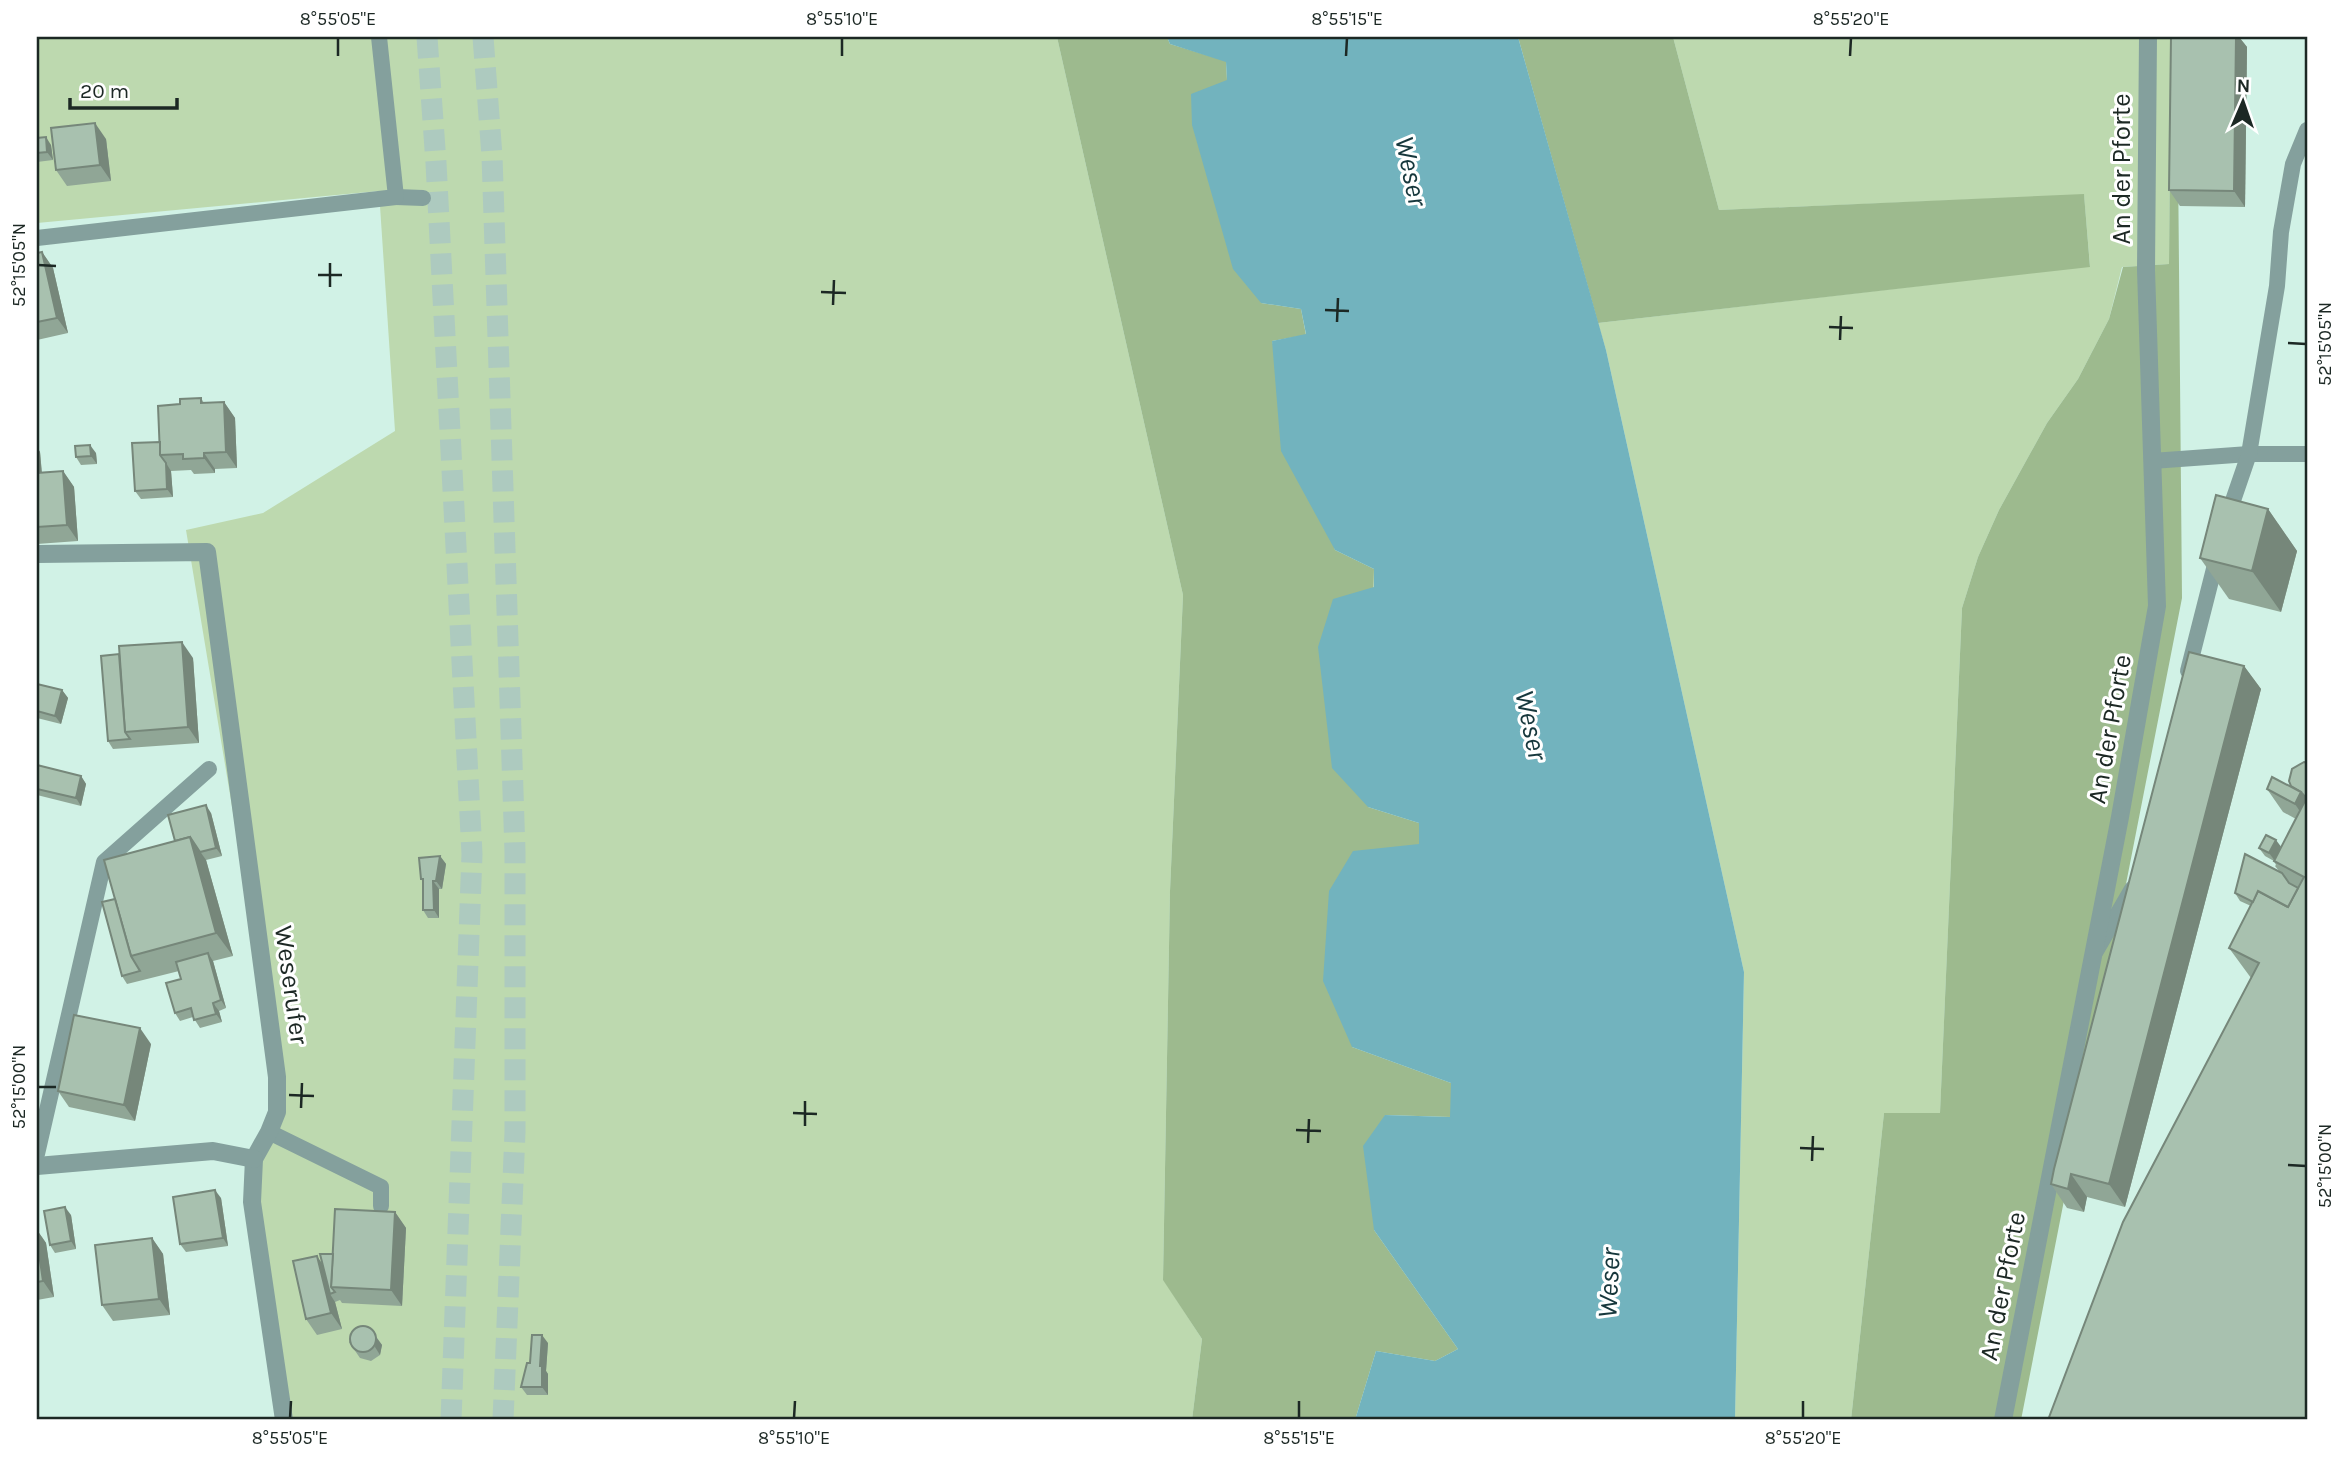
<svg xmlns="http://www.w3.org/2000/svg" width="2344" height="1457" viewBox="0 0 2344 1457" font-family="Karla,sans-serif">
<rect width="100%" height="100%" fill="#d1f2e6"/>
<g fill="#bdd9af">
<polygon points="37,37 1057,37 1183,595 1170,891 1163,1279 1202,1339 1192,1420 287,1420 249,1164 280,1095 186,530 263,513 395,431 379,191 37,223"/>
<polygon points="1673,37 2171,37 2169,264 2122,267 2109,319 2078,379 2047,423 1999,510 1978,557 1962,608 1940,1114 1884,1113 1851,1420 1735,1420 1744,972 1606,350 1598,323 2090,266 2084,195 1719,210"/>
</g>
<g fill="#9dba8e">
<polygon points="1057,37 1167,37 1170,44 1226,61 1227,80 1261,303 1301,309 1306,335 1272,341 1335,550 1374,569 1368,807 1419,823 1420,844 1352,1047 1451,1083 1451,1117 1385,1115 1374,1230 1458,1349 1435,1361 1376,1351 1355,1420 1192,1420 1202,1339 1163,1280 1170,891 1183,595"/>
<polygon points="1518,37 1673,37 1719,210 2084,194 2090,267 1598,323"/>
<polygon points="2171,37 2177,47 2182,598 2021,1420 1851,1420 1884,1113 1940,1113 1962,608 1978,557 1999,510 2047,423 2078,379 2109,319 2123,267 2169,264"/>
</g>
<polygon fill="#72b3be" points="1167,37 1518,37 1606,350 1744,972 1735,1420 1355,1420 1376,1351 1435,1361 1458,1349 1374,1230 1363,1146 1385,1115 1450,1117 1451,1083 1352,1047 1323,981 1329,891 1353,851 1419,844 1419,823 1368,807 1332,768 1318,647 1333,599 1374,587 1374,569 1335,550 1281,451 1272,341 1306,334 1301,309 1261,303 1233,269 1192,125 1191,94 1227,80 1226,62 1170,44"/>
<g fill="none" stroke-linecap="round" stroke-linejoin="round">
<g stroke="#adcabf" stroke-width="21" stroke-dasharray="21 10" stroke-linecap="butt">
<polyline points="427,37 436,163 472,854 451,1420"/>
<polyline points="483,37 492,156 515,852 515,1132 503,1420"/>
</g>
<g stroke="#84a09d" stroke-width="16">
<polyline points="396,197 423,198"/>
<polyline points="37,238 396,197 379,37"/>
<polyline points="2152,461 2249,454 2307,454"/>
<polyline points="2227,518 2249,454 2277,286 2281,232 2293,164 2307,130"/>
<polyline points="2188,671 2217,557"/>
<polyline points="2096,951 2132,889"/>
<polyline points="269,1132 381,1187 381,1206"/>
<polyline points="37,1154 104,862 209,769"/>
</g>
<g stroke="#84a09d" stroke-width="18">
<polyline points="37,554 207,552 277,1077 277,1112 269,1132 254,1159 252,1202 284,1420"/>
<polyline points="37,1166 213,1151 254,1159"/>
<polyline points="2003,1420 2120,817 2157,606 2146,270 2148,37"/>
</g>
</g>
<g fill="#90a696">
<polygon points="2171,37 2239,37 2247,47 2245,207 2180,206 2169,190"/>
<polygon points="37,138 51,145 53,160 37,162"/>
<polygon points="106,139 111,181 67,186 56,170"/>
<polygon points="42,252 53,268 68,333 37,340 37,253"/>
<polygon points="201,398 204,403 224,402 235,418 237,468 215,469 215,473 194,474 191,470 171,471 173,497 141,499 135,491 180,404"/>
<polygon points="37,447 40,452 42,473 63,471 74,487 78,541 37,544"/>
<polygon points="96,453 97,464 81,465 76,457"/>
<polygon points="2268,509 2297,551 2281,612 2229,599 2200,558"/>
<polygon points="193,658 199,743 113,749 108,741"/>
<polygon points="2244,666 2261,689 2125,1207 2087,1197 2084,1212 2067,1208 2051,1184"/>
<polygon points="37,684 62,690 68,698 61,724 37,718"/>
<polygon points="2307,763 2307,1420 2251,978 2229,948 2251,906 2240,901 2235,893 2279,871 2275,866 2276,865 2274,861 2265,856 2259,848 2281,847 2296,819 2283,812 2267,789 2291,786"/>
<polygon points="37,765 81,776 86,784 81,806 37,795"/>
<polygon points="211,813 222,856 206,860 233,956 213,961 226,1008 219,1011 222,1022 200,1028 193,1017 180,1021 175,1013 181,979 179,971 127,984 122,976 115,899 175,841"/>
<polygon points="440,856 446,864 442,889 439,889 439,918 428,918 423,910 423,882 421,879"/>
<polygon points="151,1044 135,1121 69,1107 58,1091"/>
<polygon points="221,1198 228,1246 186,1252 180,1244"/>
<polygon points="395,1212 406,1228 402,1306 342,1303 340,1300 335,1302 342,1329 317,1335 306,1319 322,1262"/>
<polygon points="71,1215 76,1249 55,1253 50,1245"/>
<polygon points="37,1230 46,1243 54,1297 37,1300"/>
<polygon points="152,1238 163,1254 170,1315 113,1321 102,1305"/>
<polygon points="370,1328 382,1345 380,1355 371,1361 360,1358 349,1342"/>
<polygon points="548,1343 546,1371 548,1374 548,1395 527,1395 521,1387 530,1363"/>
</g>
<g fill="#76877a">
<polygon points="2236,37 2239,37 2247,47 2245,207 2234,191"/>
<polygon points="95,123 106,139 111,181 100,165"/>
<polygon points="46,137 51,145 53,160 47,152"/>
<polygon points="42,252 53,268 68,333 57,318"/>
<polygon points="224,402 235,418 237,468 226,452"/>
<polygon points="90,445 96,453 97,464 91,456"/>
<polygon points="37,447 40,452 43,489 37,480"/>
<polygon points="204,453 215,469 215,473 204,458"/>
<polygon points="166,463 171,471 173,497 167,489"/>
<polygon points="63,471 74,487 78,541 67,525"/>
<polygon points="2268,509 2297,551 2281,612 2252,571"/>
<polygon points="182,642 193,658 199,743 188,727"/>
<polygon points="2244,666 2261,689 2125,1207 2109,1184"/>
<polygon points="62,690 68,698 61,724 55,716"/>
<polygon points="81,776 86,784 81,806 76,798"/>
<polygon points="2301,792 2307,800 2307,822 2295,804"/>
<polygon points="206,805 211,813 222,856 216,848"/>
<polygon points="190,837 206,860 233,956 216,933"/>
<polygon points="2276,840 2282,848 2275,861 2269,853"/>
<polygon points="440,856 446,864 442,889 436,881"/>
<polygon points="433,881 439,889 439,918 434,910"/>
<polygon points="208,953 213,961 226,1008 221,1000"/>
<polygon points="213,1003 219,1011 222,1022 216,1014"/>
<polygon points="140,1028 151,1044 135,1121 124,1105"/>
<polygon points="2071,1174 2087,1197 2084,1212 2068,1189"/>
<polygon points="215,1190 221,1198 228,1246 223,1238"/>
<polygon points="65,1207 71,1215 76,1249 71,1241"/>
<polygon points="395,1212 406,1228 402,1306 391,1290"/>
<polygon points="37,1230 46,1243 54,1297 43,1281 37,1240"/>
<polygon points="152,1238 163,1254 170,1315 159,1299"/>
<polygon points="317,1256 328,1272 330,1294 335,1302 342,1329 331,1313"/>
<polygon points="542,1335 548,1343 546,1371 548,1374 548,1395 542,1387 540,1366"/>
<polygon points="376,1337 382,1345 380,1355 375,1347"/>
</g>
<g fill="#a8c1af" stroke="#76877a" stroke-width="2">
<polygon points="2171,37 2236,37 2234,191 2169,190"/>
<polygon points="95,123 100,165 56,170 51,128"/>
<polygon points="46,137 47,152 37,153 37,138"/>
<polygon points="42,252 57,318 37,322 37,253"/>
<polygon points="201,398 201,403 224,402 226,452 204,453 204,458 183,459 183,454 160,455 158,406 180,404 180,399"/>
<polygon points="160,442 160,455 166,463 167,489 135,491 132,443"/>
<polygon points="90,445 91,456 76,457 75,446"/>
<polygon points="63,471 67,525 37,527 37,473"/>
<polygon points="2216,495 2268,509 2252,571 2200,558"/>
<polygon points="182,642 188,727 125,732 119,646"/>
<polygon points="2189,652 2244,666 2109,1184 2071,1174 2068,1189 2051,1184 2054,1169"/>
<polygon points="119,654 125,732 130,739 108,741 101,656"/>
<polygon points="37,684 62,690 55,716 37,711"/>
<polygon points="2304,762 2307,763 2307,799 2301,792 2291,786 2289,781 2292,769"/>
<polygon points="37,765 81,776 76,798 37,789"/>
<polygon points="2272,777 2301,792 2295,804 2267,789"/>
<polygon points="2307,797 2307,1420 2048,1420 2123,1222 2259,963 2229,948 2258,891 2288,907 2304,877 2274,861"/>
<polygon points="206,805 216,848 200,852 190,837 175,841 168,815"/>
<polygon points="2266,835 2276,840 2269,853 2259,848"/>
<polygon points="190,837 216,933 131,956 104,860"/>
<polygon points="2245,854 2282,873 2289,883 2298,888 2288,907 2258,891 2253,902 2235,893"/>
<polygon points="440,856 436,881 433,881 434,910 423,910 423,879 421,879 419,858"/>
<polygon points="115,899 131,956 140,971 122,976 102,902"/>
<polygon points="208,953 221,1000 213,1003 216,1014 194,1020 191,1008 175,1013 166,983 181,979 176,962"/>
<polygon points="74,1015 140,1028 124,1105 58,1091"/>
<polygon points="215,1190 223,1238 180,1244 173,1197"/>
<polygon points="65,1207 71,1241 50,1245 44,1211"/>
<polygon points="335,1209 395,1212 391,1290 331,1287"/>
<polygon points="152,1238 159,1299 102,1305 95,1245"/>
<polygon points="37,1240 43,1281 37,1282"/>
<polygon points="320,1254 333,1254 331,1287 335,1292 330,1294"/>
<polygon points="317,1256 331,1313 306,1319 293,1261"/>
<circle cx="363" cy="1339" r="13"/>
<polygon points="532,1335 542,1335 540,1366 542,1366 542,1387 521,1387 527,1363 530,1363"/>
</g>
<path fill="none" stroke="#1c2824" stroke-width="2.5" d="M 338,56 L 338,38M 842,56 L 842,38M 1346,56 L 1347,38M 1850,56 L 1851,38M 38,265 L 56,266M 318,275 L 342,275M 330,287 L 330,263M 821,292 L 846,293M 833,305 L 834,280M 1325,310 L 1349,311M 1337,322 L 1338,298M 1829,327 L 1853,328M 1840,340 L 1841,316M 2288,343 L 2306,344M 38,1087 L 56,1087M 289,1095 L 314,1096M 301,1108 L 302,1083M 793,1113 L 817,1114M 805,1126 L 805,1101M 1296,1130 L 1321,1131M 1308,1143 L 1309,1119M 1800,1148 L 1824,1149M 1812,1161 L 1813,1136M 2288,1165 L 2306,1166M 290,1418 L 291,1401M 794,1418 L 795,1401M 1299,1418 L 1299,1401M 1803,1418 L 1803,1401"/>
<g text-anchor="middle" stroke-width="6" stroke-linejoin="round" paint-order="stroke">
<g font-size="26" fill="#1c2824" stroke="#fff">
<text transform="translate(2121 169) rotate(-90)" y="9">An der Pforte</text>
<text transform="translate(2109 729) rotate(-80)" y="9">An der Pforte</text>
<text transform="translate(292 985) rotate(82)" y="9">Weserufer</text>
<text transform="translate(2002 1286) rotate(-79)" y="9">An der Pforte</text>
</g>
<g font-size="28" font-style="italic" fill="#16373c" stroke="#fff">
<text transform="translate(1412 171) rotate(78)" y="10">Weser</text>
<text transform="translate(1532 725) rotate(78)" y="10">Weser</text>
<text transform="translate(1608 1283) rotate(-87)" y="10">Weser</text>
</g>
</g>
<rect width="2344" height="1457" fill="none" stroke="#ffffff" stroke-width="77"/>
<g transform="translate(2243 102) rotate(2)" stroke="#ffffff" stroke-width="5" paint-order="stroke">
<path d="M0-5L12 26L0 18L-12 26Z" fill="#1c2824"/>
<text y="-10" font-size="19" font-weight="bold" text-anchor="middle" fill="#1c2824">N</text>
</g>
<path d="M70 98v10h107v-10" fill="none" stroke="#1c2824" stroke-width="3.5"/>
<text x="80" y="98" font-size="21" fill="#1c2824" stroke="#ffffff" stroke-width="5" paint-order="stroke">20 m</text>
<rect x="38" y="38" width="2268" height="1380" fill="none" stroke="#1c2824" stroke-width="2.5"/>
<g font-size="18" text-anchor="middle" fill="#1c2824">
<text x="338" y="25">8°55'05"E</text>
<text x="842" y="25">8°55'10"E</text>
<text x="1347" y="25">8°55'15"E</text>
<text x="1851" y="25">8°55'20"E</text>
<text transform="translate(19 265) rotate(-90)" y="6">52°15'05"N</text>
<text transform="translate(2325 344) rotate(-90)" y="6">52°15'05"N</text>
<text transform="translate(19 1087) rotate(-90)" y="6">52°15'00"N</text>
<text transform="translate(2325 1166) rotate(-90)" y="6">52°15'00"N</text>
<text x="290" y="1444">8°55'05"E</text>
<text x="794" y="1444">8°55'10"E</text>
<text x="1299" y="1444">8°55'15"E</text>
<text x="1803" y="1444">8°55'20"E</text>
</g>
</svg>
